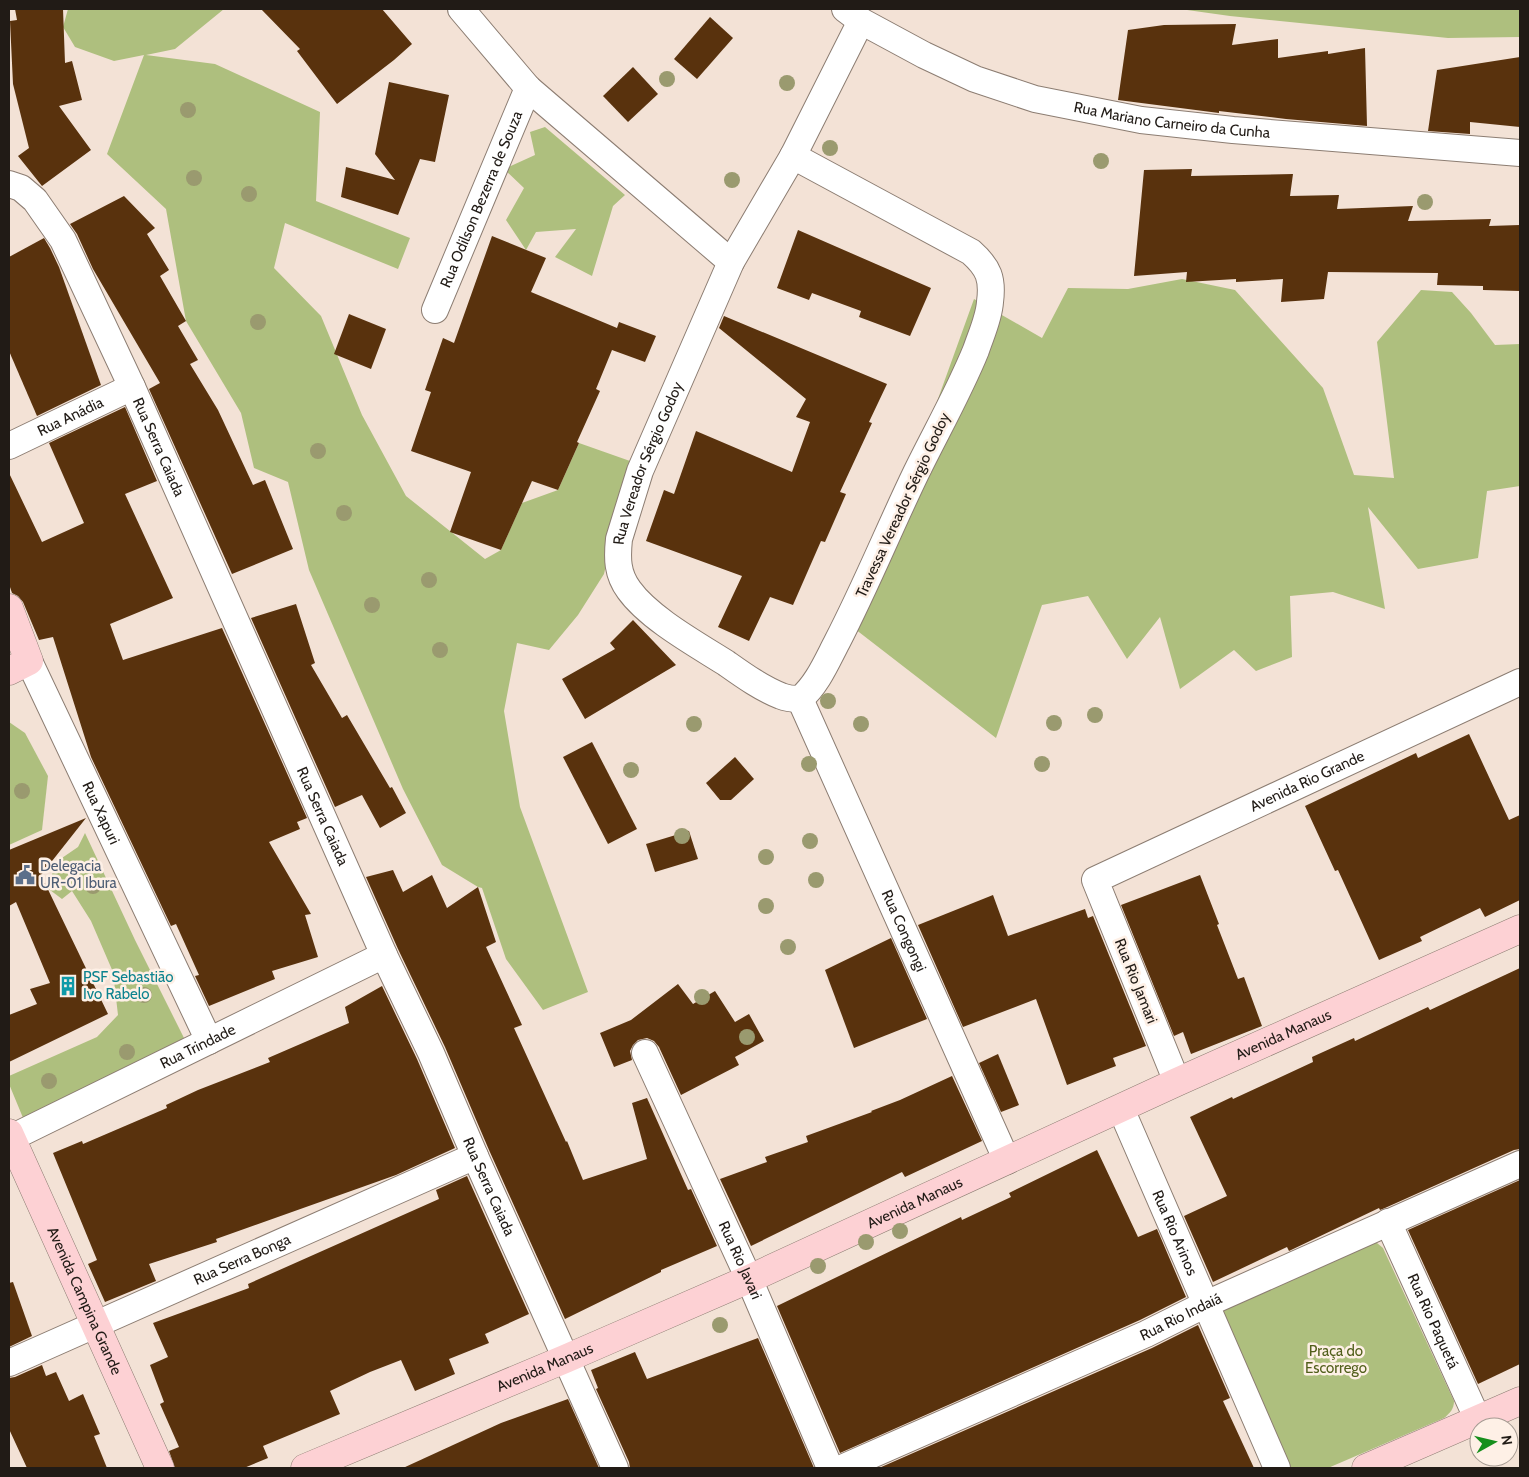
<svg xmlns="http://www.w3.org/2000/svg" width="1529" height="1477" viewBox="0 0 1529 1477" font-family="Cabin,sans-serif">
<rect width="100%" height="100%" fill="#f3e2d6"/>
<g fill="#aebf7e">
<polygon points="68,9 224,9 175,49 146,55 215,64 320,112 316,201 410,238 398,269 285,223 274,268 321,316 362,415 406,496 485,559 501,550 522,503 558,490 579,443 630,461 604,574 578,615 549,650 517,643 504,711 520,807 588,992 543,1010 506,959 482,888 478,887 442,865 403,789 309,570 288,482 254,468 241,413 186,321 166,209 107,154 144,55 114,61 75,47 63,27"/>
<polygon points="1180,9 1520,9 1520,37 1448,38 1230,16"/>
<polygon points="545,127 625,195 613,206 592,276 555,257 576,229 536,232 526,250 506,220 524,188 504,169 535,155 530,132"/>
<polygon points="1182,279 1235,290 1323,388 1354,475 1394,478 1377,342 1421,290 1452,292 1471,313 1495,345 1520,344 1520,486 1487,491 1478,558 1418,569 1368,507 1385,609 1333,592 1290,596 1292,657 1256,671 1234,650 1180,689 1160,617 1127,659 1088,596 1042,605 996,738 855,629 974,299 1042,338 1068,288 1128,289"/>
<polygon points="9,722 25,733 48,776 42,830 9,845"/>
<polygon points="85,833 135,940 189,1048 26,1125 9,1084 9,1076 97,1037 118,1015 113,972 91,921 72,891 62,899 46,887 59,860 78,847"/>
<path d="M 1370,1242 L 1377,1243 L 1383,1248 L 1454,1401 C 1454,1409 1450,1413 1444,1418 L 1328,1468 L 1286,1468 L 1223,1312 L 1226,1307 Z"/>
</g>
<g fill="#59320d">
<polygon points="15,9 63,9 65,63 72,61 82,100 59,106 91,150 42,186 18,156 29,148 13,84 10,21 17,20"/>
<polygon points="261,9 382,9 412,44 394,60 337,104 297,51 300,49"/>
<polygon points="710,17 733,38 697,79 674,59"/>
<polygon points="1236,24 1232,45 1278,39 1278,58 1328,51 1328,54 1365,48 1367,126 1286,119 1219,111 1219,113 1118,100 1128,30 1164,25"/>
<polygon points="1520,57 1520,127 1470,122 1470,134 1428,131 1437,70"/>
<polygon points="633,67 658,94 628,122 603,96"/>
<polygon points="389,82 449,95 435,162 420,159 398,215 341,197 346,167 395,180 375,154"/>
<polygon points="1192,169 1191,176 1293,174 1290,196 1339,195 1337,209 1413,206 1408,221 1491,219 1489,226 1520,225 1520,291 1483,290 1483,286 1437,285 1438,273 1328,272 1324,299 1281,302 1283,279 1236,282 1236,279 1186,282 1187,272 1134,276 1144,170"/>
<polygon points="124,196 155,228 147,234 169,270 160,276 186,321 178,326 198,360 190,364 218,410 253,485 265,480 293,549 232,574 149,389 160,383 93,269 77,234 70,224"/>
<polygon points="798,230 931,288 910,336 859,317 861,311 812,293 809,300 777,288"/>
<polygon points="492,236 546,258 531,292 617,328 619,322 656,336 645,362 612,350 596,389 600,391 577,442 579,443 558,490 532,481 501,550 450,532 471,472 411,451 431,392 425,390 443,338 454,343"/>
<polygon points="44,238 50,248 59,267 101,385 37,416 9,351 9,257"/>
<polygon points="349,314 386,329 371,369 334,354"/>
<polygon points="724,316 887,384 869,422 872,423 840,492 846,494 825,542 821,541 793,605 770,597 749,641 718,627 742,576 646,541 664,490 674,494 696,431 792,472 810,422 796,417 806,399 719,328"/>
<polygon points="125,407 157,481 125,494 173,598 110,624 123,660 222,628 307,818 297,822 300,829 269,842 311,914 305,915 318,957 272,971 275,979 209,1006 195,976 199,975 176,924 171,926 91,757 53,637 39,640 23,602 18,596 12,593 9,584 9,473 42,542 84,523 49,443"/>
<polygon points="296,604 315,663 311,665 342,718 347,715 390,788 392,787 406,813 380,828 362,795 335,807 251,618"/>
<polygon points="633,620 676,665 585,719 562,679 615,649 610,643"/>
<polygon points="1469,734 1509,820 1520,815 1520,900 1485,917 1480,908 1420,937 1422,941 1379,960 1338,870 1335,871 1305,806 1416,753 1418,758"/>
<polygon points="592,742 637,829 608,844 563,757"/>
<polygon points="735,757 754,779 731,800 720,800 706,783"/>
<polygon points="86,818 41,875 108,1014 9,1062 9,1015 37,1004 30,989 50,983 16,902 9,906 9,850"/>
<polygon points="689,831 698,859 655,872 646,844"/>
<polygon points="393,870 403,892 432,875 447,908 478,887 496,942 486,947 522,1025 514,1028 566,1142 567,1141 583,1180 647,1159 632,1103 647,1098 688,1190 691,1189 717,1246 661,1270 661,1272 565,1319 489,1150 445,1047 398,949 366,877"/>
<polygon points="1200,875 1219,924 1217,925 1238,979 1244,977 1262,1026 1191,1054 1183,1032 1174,1036 1121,905"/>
<polygon points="993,895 1008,936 1085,909 1088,918 1093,916 1146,1046 1113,1058 1116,1066 1067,1085 1036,999 963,1027 918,925"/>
<polygon points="891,938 927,1019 854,1048 825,970"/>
<polygon points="1520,968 1520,1149 1514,1150 1385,1208 1380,1210 1379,1208 1289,1251 1287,1247 1213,1282 1184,1216 1227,1196 1190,1117 1232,1097 1233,1099 1313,1062 1312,1057 1354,1038 1355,1041 1428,1007 1430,1010"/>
<polygon points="678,984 693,1004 715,991 735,1022 749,1014 764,1041 735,1057 739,1065 681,1095 659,1047 654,1041 647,1038 638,1040 633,1045 630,1051 632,1060 614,1067 600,1033 631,1020"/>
<polygon points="382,986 417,1059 455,1148 396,1175 216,1239 217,1242 149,1264 156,1281 105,1302 88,1264 97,1260 53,1153 82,1141 83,1144 167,1108 166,1105 198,1090 270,1062 268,1058 349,1023 345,1007"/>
<polygon points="998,1054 1019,1105 1001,1112 979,1063"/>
<polygon points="952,1076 982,1141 905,1177 902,1172 751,1246 720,1179 767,1162 765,1157 808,1142 806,1136 872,1112 871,1111 900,1100"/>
<polygon points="1097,1150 1138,1237 1157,1229 1186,1297 1140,1320 840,1453 777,1306 961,1217 962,1220 1011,1197 1009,1193"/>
<polygon points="467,1176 529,1314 485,1334 489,1343 449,1359 455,1374 415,1391 401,1360 370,1372 330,1391 340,1414 263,1446 268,1458 244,1468 175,1468 169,1451 179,1447 160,1404 164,1402 150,1365 168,1357 153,1323 249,1288 248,1284 439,1199 436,1190"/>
<polygon points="1520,1180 1520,1364 1478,1384 1408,1230"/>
<polygon points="13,1282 32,1336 9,1347 9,1283"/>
<polygon points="1198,1325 1230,1398 1223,1401 1254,1468 879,1468 1152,1348"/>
<polygon points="758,1338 814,1468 630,1468 629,1462 596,1389 598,1388 591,1370 635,1352 647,1379"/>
<polygon points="42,1365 46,1376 56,1372 69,1401 83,1394 100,1434 94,1436 107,1468 27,1468 9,1429 9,1378 15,1377"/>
<polygon points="568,1399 599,1468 403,1468 501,1423"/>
</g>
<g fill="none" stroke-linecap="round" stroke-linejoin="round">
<defs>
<g id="minor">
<polyline points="461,9 528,88 731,262"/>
<path id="s1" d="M 845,9 L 861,21 L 924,55 L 975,79 L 1035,99 L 1141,120 L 1233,130 L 1520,153"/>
<path d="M 793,156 L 971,252 C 989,268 993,279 990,302 C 989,318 981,335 976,350 C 959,392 936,432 916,473 C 889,529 866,586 837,642 C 827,661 817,685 800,699"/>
<path id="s2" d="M 9,184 L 21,188 L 35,200 L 63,240 L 132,387 L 384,955 L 431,1053 L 475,1156 L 615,1468"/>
<path id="s3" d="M 435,310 L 528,88"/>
<path id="s4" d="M 9,446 L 132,387"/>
<path id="s5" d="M 29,661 L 209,1041"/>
<path id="s6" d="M 800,699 C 793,699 788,699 781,696 C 761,688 743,675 726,663 C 696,644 649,618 629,590 C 617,574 617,558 619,539 L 640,471 L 731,262 L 793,156 L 861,21"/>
<path id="s7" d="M 800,699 L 1007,1161"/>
<path id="s8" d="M 645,1053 L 749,1279 L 830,1468"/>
<path id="s9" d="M 1177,1082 L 1095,880 L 1520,682"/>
<path id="s10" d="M 1121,1109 L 1277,1468"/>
<path id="s11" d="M 11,1138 L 384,955"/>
<path id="s12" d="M 1388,1222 L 1478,1420"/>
<path id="s13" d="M 9,1363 L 475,1156"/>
<path id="s14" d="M 842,1468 L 1146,1334 L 1206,1304 L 1520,1164"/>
</g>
<g id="secondary">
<polyline points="9,608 29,661 9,671"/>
<path id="s15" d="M 9,1133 L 160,1468"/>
<path id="s16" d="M 305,1468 L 565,1359 L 749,1279 L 1177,1082 L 1520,929"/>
<polyline points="1366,1468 1520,1401"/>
</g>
</defs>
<use href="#minor" stroke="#8c7d72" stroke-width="28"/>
<use href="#secondary" stroke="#8c7d72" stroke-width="29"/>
<use href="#minor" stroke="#fff" stroke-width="26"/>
<use href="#secondary" stroke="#fdd1d4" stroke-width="28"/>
</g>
<g fill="#9a9a6f">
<circle cx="667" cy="79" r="8"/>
<circle cx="787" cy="83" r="8"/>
<circle cx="188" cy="110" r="8"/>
<circle cx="830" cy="148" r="8"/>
<circle cx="1101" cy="161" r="8"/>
<circle cx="194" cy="178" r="8"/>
<circle cx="732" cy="180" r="8"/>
<circle cx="249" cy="194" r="8"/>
<circle cx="1425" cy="202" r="8"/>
<circle cx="258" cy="322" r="8"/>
<circle cx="318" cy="451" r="8"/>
<circle cx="344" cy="513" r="8"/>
<circle cx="429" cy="580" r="8"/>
<circle cx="372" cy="605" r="8"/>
<circle cx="440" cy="650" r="8"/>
<circle cx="828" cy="701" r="8"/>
<circle cx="1095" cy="715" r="8"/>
<circle cx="1054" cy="723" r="8"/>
<circle cx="694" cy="724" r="8"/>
<circle cx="861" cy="724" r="8"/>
<circle cx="809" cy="764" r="8"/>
<circle cx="1042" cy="764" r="8"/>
<circle cx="631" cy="770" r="8"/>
<circle cx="22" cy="791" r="8"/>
<circle cx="682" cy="836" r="8"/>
<circle cx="810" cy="841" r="8"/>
<circle cx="766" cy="857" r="8"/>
<circle cx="816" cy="880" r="8"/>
<circle cx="93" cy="886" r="8"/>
<circle cx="766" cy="906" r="8"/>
<circle cx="788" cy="947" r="8"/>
<circle cx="144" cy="995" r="8"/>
<circle cx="702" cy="997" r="8"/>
<circle cx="747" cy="1037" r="8"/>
<circle cx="127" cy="1052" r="8"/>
<circle cx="49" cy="1081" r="8"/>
<circle cx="900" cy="1231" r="8"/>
<circle cx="866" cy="1242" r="8"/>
<circle cx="818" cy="1266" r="8"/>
<circle cx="720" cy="1325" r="8"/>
</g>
<defs>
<symbol id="civic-bare" viewBox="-9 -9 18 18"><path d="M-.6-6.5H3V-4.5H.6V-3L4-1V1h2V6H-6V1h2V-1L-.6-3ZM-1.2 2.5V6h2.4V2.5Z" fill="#5c6f8a" stroke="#fef0e6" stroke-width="2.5" paint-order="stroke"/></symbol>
<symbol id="building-bare" viewBox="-9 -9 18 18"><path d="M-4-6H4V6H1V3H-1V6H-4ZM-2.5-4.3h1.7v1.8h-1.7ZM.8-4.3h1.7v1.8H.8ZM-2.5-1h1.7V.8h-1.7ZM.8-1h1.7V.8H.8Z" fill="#0f9aa8" stroke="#fef0e6" stroke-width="2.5" paint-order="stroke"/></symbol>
</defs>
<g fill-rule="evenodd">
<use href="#civic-bare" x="11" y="861" width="28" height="28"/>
<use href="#building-bare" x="54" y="972" width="28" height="28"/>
</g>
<g text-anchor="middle" stroke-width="5" stroke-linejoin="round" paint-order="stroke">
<g font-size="15" fill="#211b16" stroke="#fef0e6">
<text dy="5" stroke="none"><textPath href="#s1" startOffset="350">Rua Mariano Carneiro da Cunha</textPath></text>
<text dy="5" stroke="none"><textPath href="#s3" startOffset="120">Rua Odilson Bezerra de Souza</textPath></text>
<text dy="5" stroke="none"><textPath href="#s4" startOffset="68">Rua Anádia</textPath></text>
<text dy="5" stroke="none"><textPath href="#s2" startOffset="308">Rua Serra Caiada</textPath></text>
<text dy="5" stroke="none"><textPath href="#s6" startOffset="340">Rua Vereador Sérgio Godoy</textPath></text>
<text transform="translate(903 505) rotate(-65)" y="5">Travessa Vereador Sérgio Godoy</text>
<text dy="5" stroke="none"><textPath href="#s9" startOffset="452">Avenida Rio Grande</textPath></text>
<text dy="5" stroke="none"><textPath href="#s5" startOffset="168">Rua Xapuri</textPath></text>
<text dy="5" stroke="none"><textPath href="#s2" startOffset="712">Rua Serra Caiada</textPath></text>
<text dy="5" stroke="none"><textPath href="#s7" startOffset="254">Rua Congongi</textPath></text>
<text transform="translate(1136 981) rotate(68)" y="5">Rua Rio Jamari</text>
<text dy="5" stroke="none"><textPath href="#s16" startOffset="1070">Avenida Manaus</textPath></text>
<text dy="5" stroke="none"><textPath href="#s11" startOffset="208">Rua Trindade</textPath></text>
<text dy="5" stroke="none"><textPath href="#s2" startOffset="1118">Rua Serra Caiada</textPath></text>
<text dy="5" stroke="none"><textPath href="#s16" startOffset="665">Avenida Manaus</textPath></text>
<text dy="5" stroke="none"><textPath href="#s10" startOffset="135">Rua Rio Arinos</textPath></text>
<text dy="5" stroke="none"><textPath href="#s13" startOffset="255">Rua Serra Bonga</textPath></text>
<text dy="5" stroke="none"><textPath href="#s8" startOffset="228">Rua Rio Javari</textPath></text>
<text dy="5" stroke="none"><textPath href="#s15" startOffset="184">Avenida Campina Grande</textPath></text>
<text dy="5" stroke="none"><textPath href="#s14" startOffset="371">Rua Rio Indaiá</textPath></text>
<text dy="5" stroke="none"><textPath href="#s12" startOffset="109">Rua Rio Paquetá</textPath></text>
<text dy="5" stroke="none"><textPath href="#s16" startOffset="260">Avenida Manaus</textPath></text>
</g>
<g font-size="15" fill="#4e5e75" stroke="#fef0e6" text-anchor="start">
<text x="40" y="871">Delegacia<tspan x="40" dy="17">UR-01 Ibura</tspan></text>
</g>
<g font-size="15" fill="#0d838f" stroke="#fef0e6" text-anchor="start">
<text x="83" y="982">PSF Sebastião<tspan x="83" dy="17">Ivo Rabelo</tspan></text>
</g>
<g font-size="15" fill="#515f1b" stroke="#fef0e6">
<text x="1336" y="1356">Praça do<tspan x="1336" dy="17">Escorrego</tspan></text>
</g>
</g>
<rect width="1529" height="1477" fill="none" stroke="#211b16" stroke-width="20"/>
<g transform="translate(1494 1442) rotate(82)"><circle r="24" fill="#fef0e6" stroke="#a69b93"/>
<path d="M0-4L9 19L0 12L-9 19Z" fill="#168f1c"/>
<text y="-8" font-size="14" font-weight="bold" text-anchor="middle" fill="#211b16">N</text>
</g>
</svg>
